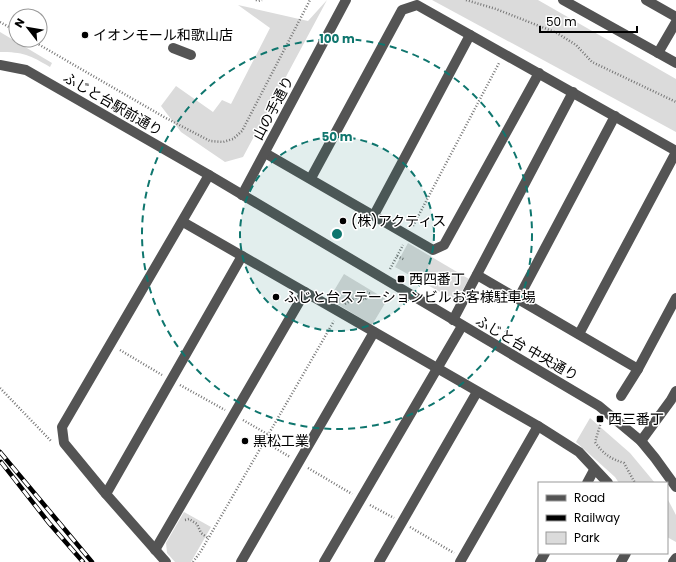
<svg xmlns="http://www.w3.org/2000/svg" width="676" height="562" viewBox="0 0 676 562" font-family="Poppins,'Noto Sans JP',sans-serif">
<rect width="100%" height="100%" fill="#fff"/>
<g fill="#dbdbdb">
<polygon points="327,0 243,157 225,162 181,132 161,106 176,86 213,112 222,100 231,104 270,28 238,5 308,21"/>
<polygon points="432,0 538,0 676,79 676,132"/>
<path d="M 0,32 L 52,63 L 50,67 C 30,55 23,52 0,52 Z"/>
<polygon points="408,243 469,279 459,296 451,298 395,267"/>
<polygon points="344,274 387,300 372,325 329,299"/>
<polygon points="590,418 630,453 655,483 619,483 615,477 576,442"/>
<polygon points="667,498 676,515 676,542 667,537"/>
<polygon points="184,512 211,527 191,562 175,562 167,553 166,543"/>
</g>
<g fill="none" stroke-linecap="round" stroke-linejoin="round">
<g stroke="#767676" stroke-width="2.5" stroke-dasharray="1 2" stroke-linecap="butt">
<polyline points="256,0 258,1 262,0"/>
<polyline points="466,0 496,9 557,33 576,45 592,62 676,102"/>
<polyline points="0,22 16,31"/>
<polyline points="31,40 164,117 210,141 223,142 233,139 242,131 310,0"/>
<polyline points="413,226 499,63"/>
<polyline points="397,256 405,260"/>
<polyline points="390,269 403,245"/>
<polyline points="345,304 358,296 364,300 371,294 363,291 360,293 358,296"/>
<polyline points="120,350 162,375"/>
<polyline points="180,385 225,410"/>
<polyline points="0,388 52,442"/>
<polyline points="243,420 269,435"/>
<path d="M 601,422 L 595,442 C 603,454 611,459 624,463 L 635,483"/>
<polyline points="265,442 290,457"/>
<polyline points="308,468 352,494"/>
<polyline points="370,505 394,518"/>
<polyline points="185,520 189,519 197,524 201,533 208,538"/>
<polyline points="410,527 454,553"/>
<polyline points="193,562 201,551 334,321"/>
</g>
<g stroke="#545454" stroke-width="10">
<polyline points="563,0 676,63"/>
<polyline points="646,0 676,17"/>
<polyline points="173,48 191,55"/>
<polyline points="658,53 676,22"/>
<polyline points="0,65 26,70 209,175 599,406 641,441 655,458 676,487"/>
<polyline points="265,153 433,250 444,245 539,73"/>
<polyline points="311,178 402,10 417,5 676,151"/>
<polyline points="242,195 346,0"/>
<polyline points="374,215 470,35"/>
<polyline points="183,222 538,426 579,452 608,483"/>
<polyline points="477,275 638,369 676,298"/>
<polyline points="518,299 615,116"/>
<polyline points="453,320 573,92"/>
<polyline points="579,334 676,152"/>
<polyline points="621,396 638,369"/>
<polyline points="641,441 671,400 676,391"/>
<polyline points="587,483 594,470"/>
<polyline points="106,494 242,256"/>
<polyline points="155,550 305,292"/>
<polyline points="166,562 106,494 64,443 62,427 209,175"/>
<polyline points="241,562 374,332"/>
<polyline points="324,562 462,326"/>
<polyline points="379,562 477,392"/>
<polyline points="460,562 538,426"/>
<polyline points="540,562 545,553"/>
<polyline points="621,562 626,553"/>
<polyline points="673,562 676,558"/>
</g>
<defs>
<g id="rail">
<polyline points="0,452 92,562"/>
<polyline points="1,462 49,523 83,562"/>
</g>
</defs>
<use href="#rail" stroke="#000" stroke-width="4.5"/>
<use href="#rail" stroke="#fff" stroke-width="3" stroke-dasharray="9" stroke-linecap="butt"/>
</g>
<circle cx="337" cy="234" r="97" fill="#0f766e" fill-opacity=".12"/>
<g fill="none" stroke="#0f766e" stroke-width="2" stroke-dasharray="7 5">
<circle cx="337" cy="234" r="97"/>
<circle cx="337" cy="234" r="195"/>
</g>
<g fill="#000" stroke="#fff" stroke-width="1.5">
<circle cx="85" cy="35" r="4"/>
<circle cx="343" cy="221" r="4"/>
<rect x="397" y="275" width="8" height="8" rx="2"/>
<circle cx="276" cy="297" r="4"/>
<rect x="596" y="415" width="8" height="8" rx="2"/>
<circle cx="245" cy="441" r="4"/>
</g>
<g text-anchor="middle" stroke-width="3" stroke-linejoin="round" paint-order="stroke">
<g font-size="14" fill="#000" stroke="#fff" text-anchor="start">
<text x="93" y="40">イオンモール和歌山店</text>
<text x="351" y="226">(株)アクティス</text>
<text x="409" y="284">西四番丁</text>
<text x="284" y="302">ふじと台ステーションビルお客様駐車場</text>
<text x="608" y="424">西三番丁</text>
<text x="253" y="446">黒松工業</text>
</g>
<g font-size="14" fill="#000" stroke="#fff">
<text transform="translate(113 104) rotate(30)" y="5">ふじと台駅前通り</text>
<text transform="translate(273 108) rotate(-62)" y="5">山の手通り</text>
<text transform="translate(527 348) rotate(30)" y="5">ふじと台 中央通り</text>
</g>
</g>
<circle cx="337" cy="234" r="6" fill="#0f766e" stroke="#fff" stroke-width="2"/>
<g font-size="12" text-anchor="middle" font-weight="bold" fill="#0f766e" stroke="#fff" stroke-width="3" stroke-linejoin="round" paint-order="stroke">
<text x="337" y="43">100 m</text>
<text x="337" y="141">50 m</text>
</g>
<rect x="538" y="482" width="130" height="72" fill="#ffffff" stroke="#999999"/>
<rect x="546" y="495" width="20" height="6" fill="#545454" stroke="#999999"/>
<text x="574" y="502" font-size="12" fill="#000000">Road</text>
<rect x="546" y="515" width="20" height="6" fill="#000000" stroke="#999999"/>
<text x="574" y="522" font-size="12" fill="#000000">Railway</text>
<rect x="546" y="532" width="20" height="12" fill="#dbdbdb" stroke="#999999"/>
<text x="574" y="542" font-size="12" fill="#000000">Park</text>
<g transform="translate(28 28) rotate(301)"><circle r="19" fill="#ffffff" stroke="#999999"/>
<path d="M0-3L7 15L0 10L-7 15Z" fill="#000000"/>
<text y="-6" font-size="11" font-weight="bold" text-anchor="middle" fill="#000000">N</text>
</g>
<path d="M540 26v6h97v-6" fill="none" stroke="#000000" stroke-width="2"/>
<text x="546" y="26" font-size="12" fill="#000000" stroke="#ffffff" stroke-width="3" paint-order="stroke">50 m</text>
</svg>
